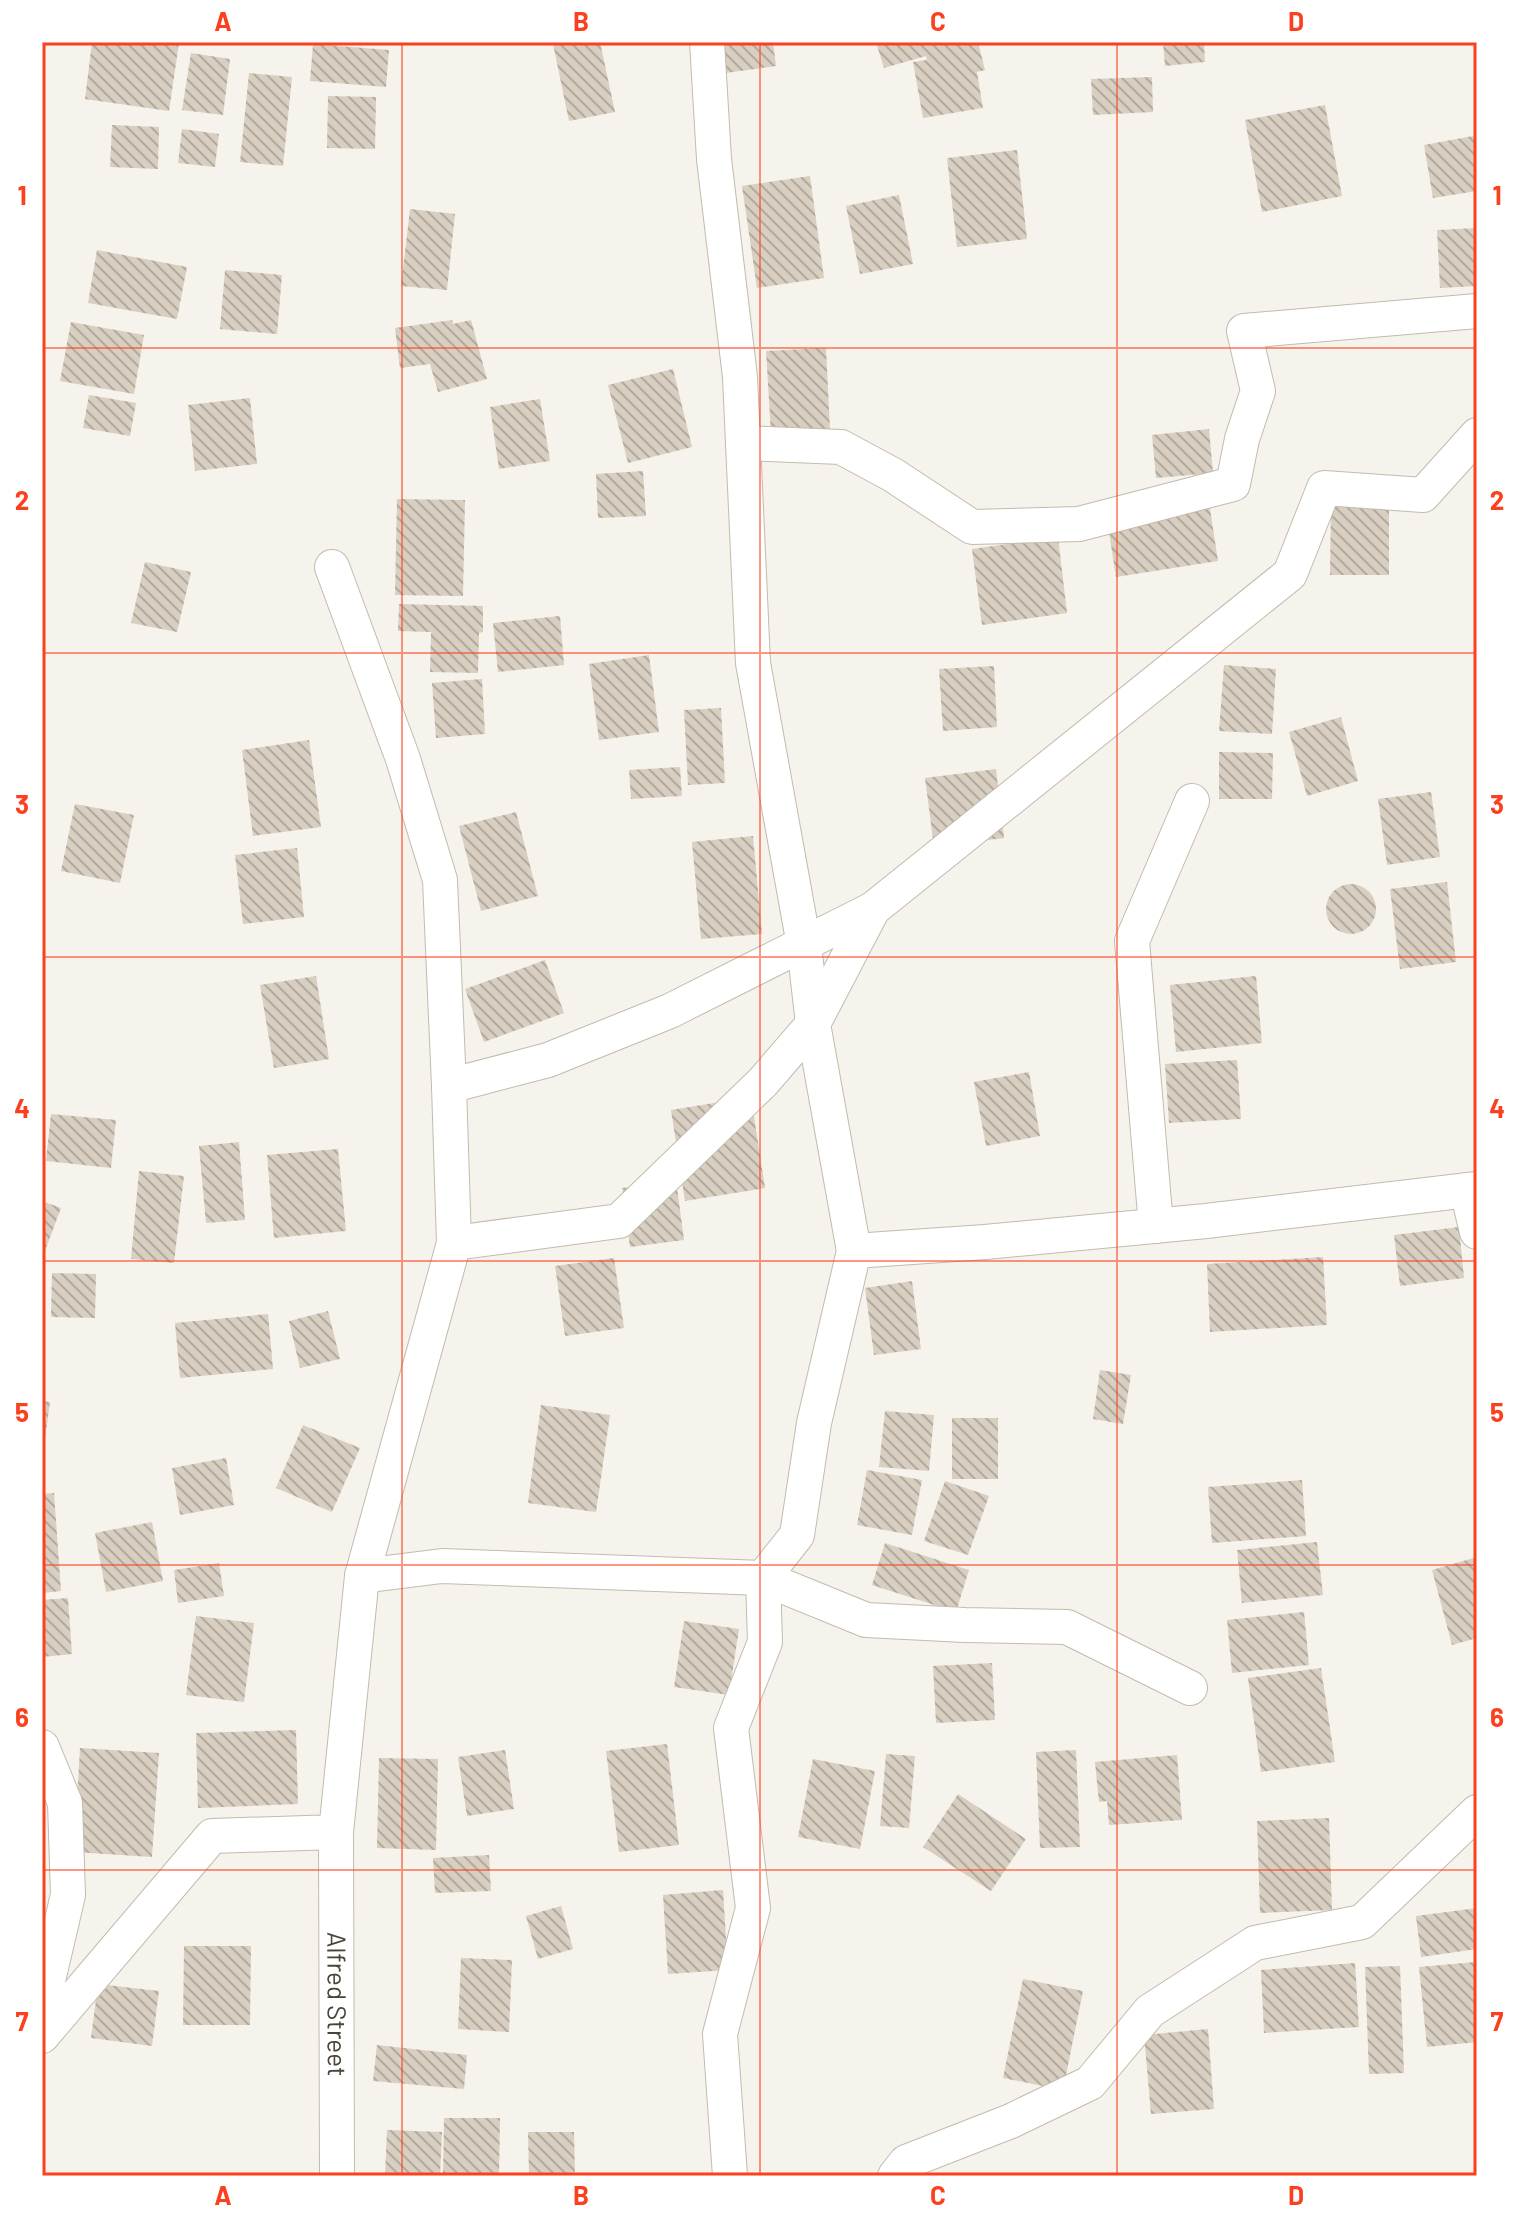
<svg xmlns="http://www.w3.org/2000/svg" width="1519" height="2218" viewBox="0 0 1519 2218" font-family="Barlow,sans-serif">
<defs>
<pattern id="building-back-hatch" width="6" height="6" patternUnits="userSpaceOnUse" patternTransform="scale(2)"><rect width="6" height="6" fill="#d8cfc1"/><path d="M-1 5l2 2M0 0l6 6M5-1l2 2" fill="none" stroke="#b1aa9e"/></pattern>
</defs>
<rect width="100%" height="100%" fill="#f6f3ec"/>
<g fill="url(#building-back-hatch)">
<polygon points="92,42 179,43 169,111 85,99"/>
<polygon points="563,42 600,42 615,112 569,121 553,44"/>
<polygon points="707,42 773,42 776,66 711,75"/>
<polygon points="876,42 978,42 985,70 977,72 983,108 923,118 913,62 927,60 926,56 884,68"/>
<polygon points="1163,42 1204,42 1205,62 1165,66"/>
<polygon points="313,44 389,50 386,87 310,81"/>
<polygon points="191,53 230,59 223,115 182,110"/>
<polygon points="249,73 292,77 283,166 240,162"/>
<polygon points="1152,77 1153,112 1093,115 1091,79"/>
<polygon points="328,96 376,97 375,149 327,148"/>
<polygon points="1325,105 1342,196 1262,212 1245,120"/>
<polygon points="112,125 159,127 158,169 110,167"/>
<polygon points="182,129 219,134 215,167 178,163"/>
<polygon points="1473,136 1477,156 1477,191 1433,198 1424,145"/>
<polygon points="1017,150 1027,239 957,247 947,158"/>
<polygon points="810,176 824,278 757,288 742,186"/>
<polygon points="899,195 913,264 860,274 846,206"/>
<polygon points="410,209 455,214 447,290 401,286"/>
<polygon points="1477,228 1477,286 1440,288 1437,230"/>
<polygon points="97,250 187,267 177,319 88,303"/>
<polygon points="225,270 282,275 277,334 220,329"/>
<polygon points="452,320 453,324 471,320 487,379 438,392 430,364 400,368 395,328"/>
<polygon points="71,322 144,335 134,394 60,381"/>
<polygon points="826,348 830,430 771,433 766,351"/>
<polygon points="673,369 692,447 628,463 608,385"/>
<polygon points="89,395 136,403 130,436 83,428"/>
<polygon points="250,398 257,464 195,471 188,405"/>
<polygon points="540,399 550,461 499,469 490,407"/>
<polygon points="1209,429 1213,473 1156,478 1152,435"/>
<polygon points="643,471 646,516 598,518 596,474"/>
<polygon points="1206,483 1218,561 1116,577 1104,500"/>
<polygon points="397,499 465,500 463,596 395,595"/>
<polygon points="1331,503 1389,503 1389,575 1330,575"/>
<polygon points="1058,537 1067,613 982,625 972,549"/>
<polygon points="145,562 191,572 177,632 131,623"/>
<polygon points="399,604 483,606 483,632 479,633 478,673 430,672 431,632 398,631"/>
<polygon points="560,616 564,665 498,672 493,623"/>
<polygon points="649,655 659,732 599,740 589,664"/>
<polygon points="1224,665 1276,669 1272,734 1219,731"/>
<polygon points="994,666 997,727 943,731 939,669"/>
<polygon points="482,679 485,734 436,738 432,683"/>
<polygon points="721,708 725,783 688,785 684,710"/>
<polygon points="1341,717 1358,781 1307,796 1289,732"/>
<polygon points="309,740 321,827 253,836 242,750"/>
<polygon points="1219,752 1273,753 1272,799 1219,799"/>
<polygon points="680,767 682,796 631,799 629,770"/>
<polygon points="996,769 1004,838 934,847 925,778"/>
<polygon points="1431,792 1440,857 1387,865 1378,799"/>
<polygon points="75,804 134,815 120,883 61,871"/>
<polygon points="516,812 538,896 481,911 459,826"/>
<polygon points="753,836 762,934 701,939 692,842"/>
<polygon points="297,848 304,917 243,924 235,855"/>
<polygon points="1447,882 1456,962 1400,969 1390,889"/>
<circle cx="1351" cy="909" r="25"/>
<polygon points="545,960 564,1013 484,1042 465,989"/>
<polygon points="316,976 329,1059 274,1068 260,985"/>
<polygon points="1256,976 1262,1043 1176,1052 1170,985"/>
<polygon points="1237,1060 1241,1119 1169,1123 1165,1064"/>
<polygon points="1029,1072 1040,1136 986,1146 974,1082"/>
<polygon points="751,1097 765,1188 685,1201 671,1110"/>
<polygon points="51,1114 116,1120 111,1168 46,1161"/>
<polygon points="239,1142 245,1220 206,1223 199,1146"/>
<polygon points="338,1149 346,1231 274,1238 267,1155"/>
<polygon points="139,1171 184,1176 174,1263 131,1259"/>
<polygon points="676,1180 684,1240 630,1247 622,1188"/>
<polygon points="42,1201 61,1208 42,1259"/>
<polygon points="1459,1227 1464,1278 1400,1286 1394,1235"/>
<polygon points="1323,1257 1327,1325 1210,1332 1207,1264"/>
<polygon points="614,1258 624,1328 565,1336 555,1266"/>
<polygon points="52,1273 96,1274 95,1318 51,1317"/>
<polygon points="912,1281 921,1349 874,1355 865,1288"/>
<polygon points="328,1311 340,1359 300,1368 289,1321"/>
<polygon points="268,1314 273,1369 180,1378 175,1323"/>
<polygon points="1100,1370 1131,1375 1123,1424 1093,1419"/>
<polygon points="42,1401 50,1402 44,1446 42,1446"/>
<polygon points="541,1405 610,1415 596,1512 528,1503"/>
<polygon points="885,1411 934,1415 929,1471 879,1467"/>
<rect x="952" y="1418" width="46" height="61"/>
<polygon points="303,1425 360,1448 332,1512 276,1488"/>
<polygon points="226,1458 234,1505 180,1515 172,1468"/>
<polygon points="867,1470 922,1480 912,1535 857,1525"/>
<polygon points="1302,1480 1306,1536 1212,1543 1208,1487"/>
<polygon points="945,1481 989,1496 968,1555 924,1541"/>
<polygon points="54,1493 61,1591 42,1593 42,1494"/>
<polygon points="152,1522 163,1581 106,1592 95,1533"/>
<polygon points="1317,1542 1323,1595 1242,1603 1237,1550"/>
<polygon points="885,1543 969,1570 956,1612 872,1585"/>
<polygon points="1477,1557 1477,1638 1452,1645 1432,1570"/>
<polygon points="219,1563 224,1596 178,1603 174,1570"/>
<polygon points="68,1598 72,1654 42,1657 42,1600"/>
<polygon points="1304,1612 1309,1665 1232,1673 1227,1620"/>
<polygon points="196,1616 254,1623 244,1702 186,1695"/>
<polygon points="684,1621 739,1629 729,1695 674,1687"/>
<polygon points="992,1663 995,1720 936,1723 933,1666"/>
<polygon points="1321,1668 1335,1762 1261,1772 1248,1678"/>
<polygon points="296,1730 298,1804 198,1808 196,1733"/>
<polygon points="667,1744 679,1845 619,1852 606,1751"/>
<polygon points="80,1748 159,1753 152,1857 74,1852"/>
<polygon points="505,1750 514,1809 467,1816 458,1757"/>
<polygon points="1076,1750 1080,1847 1040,1848 1036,1752"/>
<polygon points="886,1754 915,1756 909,1828 880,1826"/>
<polygon points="1177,1755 1182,1820 1109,1825 1107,1801 1099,1802 1095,1762"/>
<polygon points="379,1758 438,1759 436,1850 377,1848"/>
<polygon points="813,1759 875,1771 860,1849 798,1837"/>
<polygon points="958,1794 1026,1839 991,1891 923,1847"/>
<polygon points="1329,1818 1332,1910 1260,1913 1257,1821"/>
<polygon points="489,1855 491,1891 435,1893 433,1858"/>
<polygon points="723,1890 728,1970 668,1974 663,1895"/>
<polygon points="561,1906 573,1949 538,1959 526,1916"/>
<polygon points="1477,1908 1477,1949 1421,1957 1416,1916"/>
<polygon points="184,1946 251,1946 250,2025 183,2025"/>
<polygon points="461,1958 512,1960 509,2032 458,2029"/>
<polygon points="1475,1962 1477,1988 1477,2042 1427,2047 1419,1967"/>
<polygon points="1355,1963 1359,2027 1264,2033 1261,1970"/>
<polygon points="1400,1966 1404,2073 1369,2074 1365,1967"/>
<polygon points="1023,1979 1083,1991 1063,2090 1003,2078"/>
<polygon points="98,1984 159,1991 152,2046 91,2038"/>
<polygon points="1208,2029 1214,2109 1151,2114 1144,2035"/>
<polygon points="377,2045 467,2055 464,2089 373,2081"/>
<polygon points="444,2118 500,2118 499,2176 443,2176"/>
<polygon points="387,2130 442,2132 440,2176 385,2176"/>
<polygon points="528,2132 574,2132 575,2176 529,2176"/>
</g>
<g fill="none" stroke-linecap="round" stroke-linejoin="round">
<defs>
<g id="street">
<polyline points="707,42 714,159 740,377 753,663 804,945 813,1024 854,1251"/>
<polyline points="743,443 841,447 893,475 972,527 1079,524 1233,484 1242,439 1258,391 1244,331 1477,311"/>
<polyline points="332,567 403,759 440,880 449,1086"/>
<polyline points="1467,1190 1477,1232"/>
<polyline points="1156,1226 1132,941 1192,801"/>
<polyline points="454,1243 449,1086 548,1060 670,1011 873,909"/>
<polyline points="362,1576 442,1566 763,1578 797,1535 814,1423 854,1251 985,1242 1206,1221 1477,1189"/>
<polyline points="42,1747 65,1803 68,1895 42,2006"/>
<path id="s1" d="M 336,1832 L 337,2176"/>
<polyline points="42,2036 212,1836 336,1832 362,1576 454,1243 619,1221 763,1082 813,1024 873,909 1290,574 1324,488 1423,495 1477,435"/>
<polyline points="730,2176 720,2034 753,1908 731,1728 765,1642 763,1578 866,1620 965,1625 1067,1627 1190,1688"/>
<polyline points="895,2176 906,2162 1011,2121 1090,2083 1150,2011 1255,1943 1362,1922 1477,1812"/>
</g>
</defs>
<use href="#street" stroke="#c2bbae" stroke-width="36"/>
<use href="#street" stroke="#fff" stroke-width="34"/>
</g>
<path fill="none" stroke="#fc3f1d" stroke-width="2" stroke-opacity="0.55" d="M 402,42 L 402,2176M 760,42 L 760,2176M 1117,42 L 1117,2176M 42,348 L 1477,348M 42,653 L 1477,653M 42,957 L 1477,957M 42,1261 L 1477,1261M 42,1565 L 1477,1565M 42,1870 L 1477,1870"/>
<g text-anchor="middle" stroke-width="7" stroke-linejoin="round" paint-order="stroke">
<g font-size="26" fill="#4b4439" stroke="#fff">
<text dy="9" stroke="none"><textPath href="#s1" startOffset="172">Alfred Street</textPath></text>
</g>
</g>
<rect width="1519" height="2218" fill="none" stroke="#ffffff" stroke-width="88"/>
<rect x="44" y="44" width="1431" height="2130" fill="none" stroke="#fc3f1d" stroke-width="3"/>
<g font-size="26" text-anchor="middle" font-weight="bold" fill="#fc3f1d">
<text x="223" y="31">A</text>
<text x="581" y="31">B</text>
<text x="938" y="31">C</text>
<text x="1296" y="31">D</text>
<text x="22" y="205">1</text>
<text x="1497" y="205">1</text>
<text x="22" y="510">2</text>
<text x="1497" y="510">2</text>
<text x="22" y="814">3</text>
<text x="1497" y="814">3</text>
<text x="22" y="1118">4</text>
<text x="1497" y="1118">4</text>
<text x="22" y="1422">5</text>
<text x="1497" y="1422">5</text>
<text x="22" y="1727">6</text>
<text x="1497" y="1727">6</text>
<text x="22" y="2031">7</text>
<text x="1497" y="2031">7</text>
<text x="223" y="2205">A</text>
<text x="581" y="2205">B</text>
<text x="938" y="2205">C</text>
<text x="1296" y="2205">D</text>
</g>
</svg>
